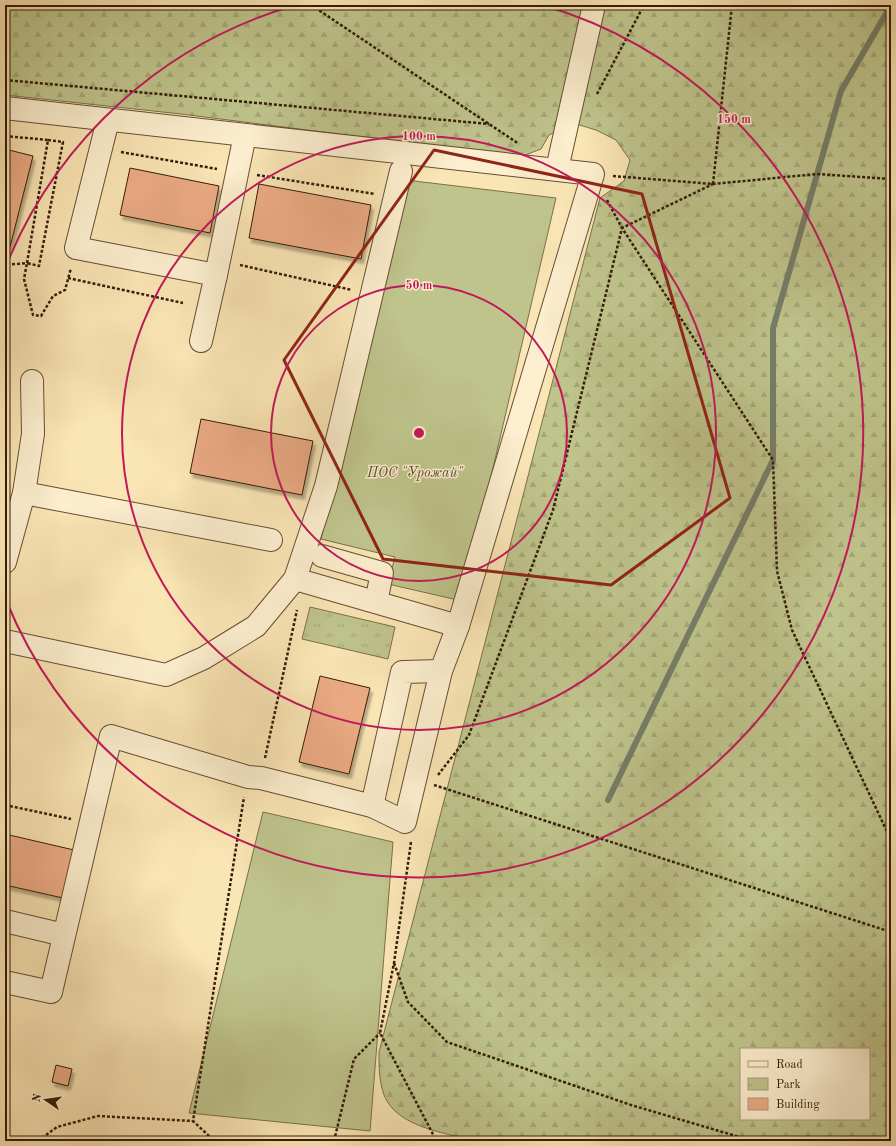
<svg xmlns="http://www.w3.org/2000/svg" width="896" height="1146" viewBox="0 0 896 1146" font-family="'Old Standard TT',serif">
<defs>
<pattern id="forest-firs" width="22" height="20" patternUnits="userSpaceOnUse"><rect width="22" height="20" fill="#bfc48c"/><path d="M5 1l3.5 6h-7zM16 11l3.5 6h-7z" fill="#a5a877"/></pattern>
<pattern id="park-tufts" width="24" height="20" patternUnits="userSpaceOnUse"><rect width="24" height="20" fill="#bfc48c"/><path d="M3 7l-1-3M5 7V3M7 7l1-3M15 17l-1-3M17 17v-4M19 17l1-3" fill="none" stroke="#a5a877"/></pattern>
<filter id="shadow"><feDropShadow dx="2.5" dy="4.5" stdDeviation="1" flood-color="#0004"/></filter>
</defs>
<rect width="100%" height="100%" fill="#fae5b4"/>
<filter id="stains"><feTurbulence type="fractalNoise" baseFrequency=".005" numOctaves="4"/><feColorMatrix values="0 0 0 0 .2 0 0 0 0 .09 0 0 0 0 .02 0 0 0 .5 -.17"/></filter>
<radialGradient id="worn" r=".72"><stop offset=".6" stop-color="#630" stop-opacity="0"/><stop offset="1" stop-color="#630" stop-opacity=".3"/></radialGradient>
<g fill="#bfc48c" stroke="#7a704a">
<polygon points="406,180 556,198 462,601 388,584 395,557 321,539"/>
<polygon points="263,812 393,842 370,1131 189,1113"/>
</g>
<path fill="url(#forest-firs)" stroke="#7a704a" fill-rule="evenodd" d="M 5,5 L 891,5 L 891,1141 L 476,1141 C 447,1133 397,1128 384,1095 C 379,1081 379,1067 379,1052 L 600,198 L 624,181 L 630,160 L 616,140 L 596,130 L 573,123 L 549,135 L 541,149 L 520,157 L 181,114 L 5,95 ZM 741,1049 L 869,1049 L 869,1119 L 741,1119 Z"/>
<polygon fill="url(#park-tufts)" stroke="#7a704a" points="310,607 395,627 388,659 302,639"/>
<g fill="none" stroke-linecap="round" stroke-linejoin="round">
<polyline stroke="#757e69" stroke-width="6" points="608,800 773,460 773,328 841,91 891,5"/>
</g>
<g fill="#ecab85" stroke="#351c09" filter="url(#shadow)">
<polygon points="5,149 33,156 10,247 5,245"/>
<polygon points="130,168 219,186 210,233 120,215"/>
<polygon points="259,184 371,205 361,259 249,238"/>
<polygon points="201,419 313,441 302,495 190,473"/>
<polygon points="320,676 370,688 349,774 299,762"/>
<polygon points="5,834 74,850 63,898 5,885"/>
<polygon points="56,1065 72,1069 68,1086 52,1082"/>
</g>
<g fill="none" stroke-linecap="round" stroke-linejoin="round">
<defs>
<g id="minor">
<polyline points="5,108 593,174 458,626 441,671 405,822 372,806"/>
<polyline points="108,120 76,248 216,275 201,341"/>
<polyline points="557,169 594,5"/>
<polyline points="216,275 245,135"/>
<polyline points="24,493 271,540"/>
<polyline points="322,556 382,573 376,602"/>
<polyline points="5,562 24,493 33,434 32,381"/>
<polyline points="295,579 458,626"/>
<polyline points="5,641 166,675 204,658 256,626 295,579 326,486 401,171"/>
<polyline points="5,921 64,935"/>
<polyline points="5,982 51,992 111,736 248,777 261,778 372,806 402,672 441,671"/>
</g>
</defs>
<use href="#minor" stroke="#664e34" stroke-width="24"/>
<g stroke="#351c09" stroke-width="2.5" stroke-dasharray="3 2" stroke-linecap="butt">
<polyline points="311,5 519,144"/>
<polyline points="5,80 489,124"/>
<polyline points="597,94 644,5"/>
<polyline points="5,136 48,140 27,263 5,265"/>
<polyline points="48,140 63,142 39,266 27,263 24,279 33,315 41,316 53,296 65,290 71,268"/>
<polyline points="121,152 217,169"/>
<polyline points="257,175 375,194"/>
<polyline points="613,176 713,184 817,174 891,179"/>
<polyline points="713,184 732,5"/>
<polyline points="607,200 622,228 773,460 777,571 792,630 891,840"/>
<polyline points="240,265 352,290"/>
<polyline points="68,278 183,303"/>
<polyline points="265,758 297,610"/>
<polyline points="438,775 469,735 553,510 622,228 713,184"/>
<polyline points="434,785 891,932"/>
<polyline points="5,805 71,819"/>
<polyline points="411,842 394,963 380,1033 436,1140 439,1141"/>
<polyline points="394,963 408,1002 447,1042 631,1105 753,1141"/>
<polyline points="38,1141 57,1127 98,1116 193,1121"/>
<polyline points="218,1141 209,1136 193,1121 244,797"/>
<polyline points="334,1141 354,1059 380,1033"/>
</g>
<use href="#minor" stroke="#fceece" stroke-width="22"/>
</g>
<path fill="none" stroke="#8f2418" stroke-width="3" stroke-linejoin="round" d="M 434,150 L 642,194 L 730,498 L 611,585 L 383,559 L 284,360 Z"/>
<g fill="none" stroke="#c2185b" stroke-width="2">
<circle cx="419" cy="433" r="148"/>
<circle cx="419" cy="433" r="297"/>
<path d="M6 266A445 445 0 0 1 296 5M542 5A445 445 0 1 1 6 600"/>
</g>
<g text-anchor="middle" stroke-width="3" stroke-linejoin="round" paint-order="stroke">
<g font-size="14" font-style="italic" fill="#5e4e30" stroke="#fceece">
<text x="415" y="477">ПОС "Урожай"</text>
</g>
</g>
<circle cx="419" cy="433" r="6" fill="#c2185b" stroke="#fceece" stroke-width="2"/>
<g font-size="12" text-anchor="middle" font-weight="bold" fill="#c2185b" stroke="#fceece" stroke-width="3" stroke-linejoin="round" paint-order="stroke">
<text x="734" y="123">150 m</text>
<text x="419" y="140">100 m</text>
<text x="419" y="289">50 m</text>
</g>
<rect width="896" height="1146" fill="none" stroke="#fae5b4" stroke-width="20"/>
<rect x="6" y="6" width="884" height="1134" fill="none" stroke="#351c09" stroke-width="2"/>
<rect x="10" y="10" width="876" height="1126" fill="none" stroke="#351c09"/>
<rect x="740" y="1048" width="130" height="72" fill="#fceece" stroke="#ac9a7f"/>
<rect x="748" y="1061" width="20" height="6" fill="#fceece" stroke="#ac9a7f"/>
<text x="776" y="1068" font-size="12" fill="#351c09">Road</text>
<rect x="748" y="1078" width="20" height="12" fill="url(#park-tufts)" stroke="#ac9a7f"/>
<text x="776" y="1088" font-size="12" fill="#351c09">Park</text>
<rect x="748" y="1098" width="20" height="12" fill="#ecab85" stroke="#ac9a7f"/>
<text x="776" y="1108" font-size="12" fill="#351c09">Building</text>
<g transform="translate(46 1100) rotate(283)" stroke="#fceece" stroke-width="3" paint-order="stroke">
<path d="M0-3L7 15L0 10L-7 15Z" fill="#351c09"/>
<text y="-6" font-size="11" font-weight="bold" text-anchor="middle" fill="#351c09">N</text>
</g>
<rect width="100%" height="100%" filter="url(#stains)"/>
<rect width="100%" height="100%" fill="url(#worn)"/>
</svg>
